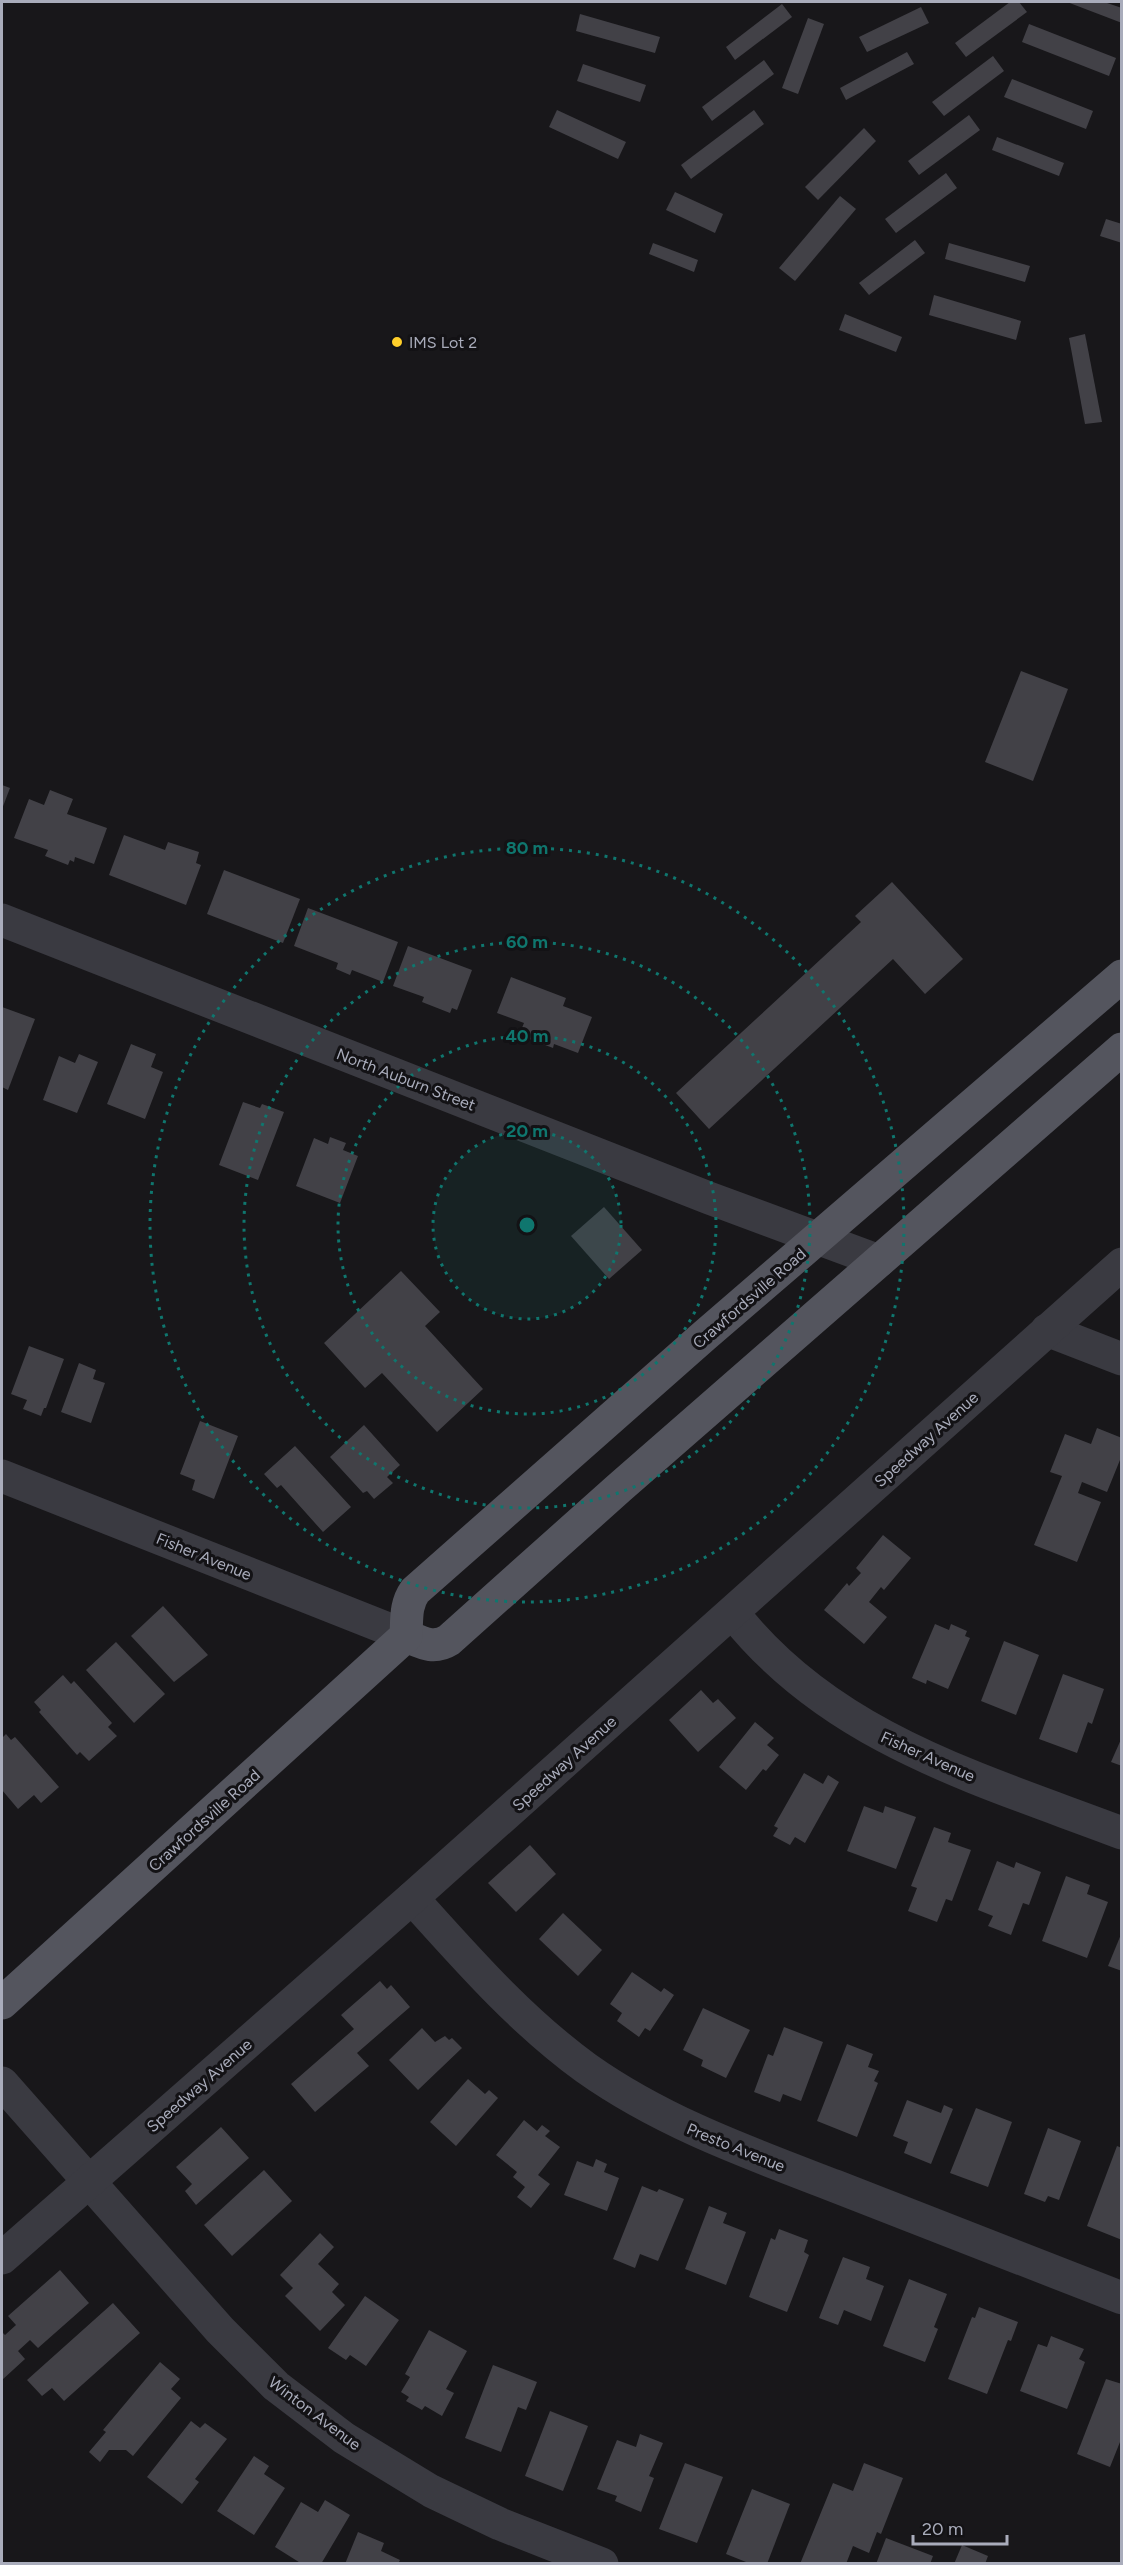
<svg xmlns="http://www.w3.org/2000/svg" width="1123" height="2565" viewBox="0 0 1123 2565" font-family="Figtree,sans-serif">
<rect width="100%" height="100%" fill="#18171a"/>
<g fill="#424147">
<polygon points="1010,2 1019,2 1027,12 966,57 955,43"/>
<polygon points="1067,2 1104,2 1122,8 1122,23"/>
<polygon points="782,4 792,17 735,60 726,47"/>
<polygon points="921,7 929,23 867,52 859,37"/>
<polygon points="580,14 660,37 655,53 576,31"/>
<polygon points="808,18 824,24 798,94 782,88"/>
<polygon points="1029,24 1116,58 1109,76 1022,42"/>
<polygon points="907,52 914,64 846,100 840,88"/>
<polygon points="993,56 1004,71 944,116 932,102"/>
<polygon points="764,60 774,74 712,121 702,107"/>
<polygon points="583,64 646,85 640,102 577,81"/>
<polygon points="1012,79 1093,111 1086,129 1004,97"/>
<polygon points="557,110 626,142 618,159 549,127"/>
<polygon points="754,110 764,124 691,179 681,165"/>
<polygon points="969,115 980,130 919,175 908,161"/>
<polygon points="864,128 876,141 818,200 805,187"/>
<polygon points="997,137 1064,163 1059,176 992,150"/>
<polygon points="946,173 957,188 896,233 885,219"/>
<polygon points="675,192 723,214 715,233 666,210"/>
<polygon points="840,196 856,209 795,281 779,268"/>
<polygon points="1106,219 1122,224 1122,243 1100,236"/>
<polygon points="915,240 925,253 869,295 859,283"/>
<polygon points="653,243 698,260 694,272 649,254"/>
<polygon points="949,243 1030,266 1025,282 945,259"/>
<polygon points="934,295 1021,321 1016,340 929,315"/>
<polygon points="845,314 902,337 896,352 839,330"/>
<polygon points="1085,334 1102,422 1085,424 1069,338"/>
<polygon points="1021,671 1068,689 1033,781 985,762"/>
<polygon points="2,785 10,788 2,809"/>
<polygon points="50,790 73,799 67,814 107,828 94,864 75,857 74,862 70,860 68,865 45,856 48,850 14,838 29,799 44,805"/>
<polygon points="124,835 165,850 168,842 199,852 196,863 201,865 186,905 109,875"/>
<polygon points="224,870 300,899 283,943 207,914"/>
<polygon points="892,882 963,959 925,994 893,959 709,1129 676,1093 861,922 855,916"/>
<polygon points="308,908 398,942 383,982 352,970 350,975 336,969 338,963 294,946"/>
<polygon points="408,946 472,970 457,1010 452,1008 450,1013 422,1002 424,997 393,986"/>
<polygon points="511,977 566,998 563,1006 592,1017 578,1053 554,1044 553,1048 519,1035 524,1023 497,1013"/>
<polygon points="2,1007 35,1019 8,1090 2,1087"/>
<polygon points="131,1044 156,1054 151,1067 163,1072 145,1119 107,1104"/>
<polygon points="79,1054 98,1062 77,1113 43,1100 59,1056 75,1063"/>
<polygon points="243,1102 260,1108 262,1104 284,1112 258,1180 219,1165"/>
<polygon points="330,1137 346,1143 343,1150 358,1156 340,1203 296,1186 314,1138 328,1144"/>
<polygon points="604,1207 642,1250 609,1279 571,1236"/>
<polygon points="401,1271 440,1312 425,1326 483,1389 437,1432 382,1373 365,1388 324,1343"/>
<polygon points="29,1346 64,1359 46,1408 44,1408 41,1416 23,1409 27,1400 11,1394"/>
<polygon points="79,1363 96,1370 93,1379 105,1383 91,1423 61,1412"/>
<polygon points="200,1421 238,1436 214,1499 192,1490 195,1480 180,1474"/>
<polygon points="364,1425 400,1465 387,1477 393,1483 374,1499 367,1491 363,1493 330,1457"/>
<polygon points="1097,1428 1122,1438 1122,1455 1107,1492 1082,1482 1078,1493 1101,1502 1077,1562 1034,1545 1062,1476 1050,1472 1065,1434 1091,1444"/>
<polygon points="295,1446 351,1507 323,1532 281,1485 277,1488 264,1474"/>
<polygon points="883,1535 911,1558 884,1590 881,1587 869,1602 887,1617 864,1644 824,1610 847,1583 849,1586 861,1573 856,1568"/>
<polygon points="163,1606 208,1655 174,1682 131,1636"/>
<polygon points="935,1624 949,1630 951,1624 967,1631 965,1636 970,1638 948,1689 927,1680 926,1684 912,1678"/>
<polygon points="1004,1641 1039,1655 1016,1715 981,1701"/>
<polygon points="116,1642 165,1694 134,1723 86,1670"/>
<polygon points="1063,1674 1104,1689 1092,1724 1088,1722 1077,1753 1039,1739"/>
<polygon points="63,1675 71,1684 74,1681 112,1723 108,1727 117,1736 89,1761 80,1752 77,1755 39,1712 41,1710 34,1702"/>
<polygon points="701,1690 713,1703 718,1699 736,1718 698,1752 669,1720"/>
<polygon points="755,1722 774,1738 767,1745 779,1755 766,1771 763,1769 746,1790 719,1767"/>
<polygon points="6,1734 11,1740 15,1737 59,1787 41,1803 34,1795 18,1809 2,1790 2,1738"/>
<polygon points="1122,1737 1122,1766 1111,1762"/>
<polygon points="804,1773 823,1784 828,1775 839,1782 805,1843 795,1837 790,1845 773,1836 778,1828 774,1826"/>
<polygon points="864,1806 883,1813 885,1806 916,1817 896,1869 847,1851"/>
<polygon points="934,1827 951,1833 948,1842 971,1850 952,1901 946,1899 937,1922 908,1911 917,1888 911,1886"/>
<polygon points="530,1845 556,1874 516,1912 488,1883"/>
<polygon points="997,1861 1014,1868 1016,1862 1041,1872 1029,1905 1023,1903 1011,1935 988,1926 993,1916 978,1910"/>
<polygon points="1066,1876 1090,1885 1087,1894 1108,1902 1087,1958 1042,1941"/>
<polygon points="563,1913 602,1950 578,1976 539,1939"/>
<polygon points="1122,1932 1122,1971 1108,1966"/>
<polygon points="632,1972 661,1992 664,1988 674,1995 650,2031 645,2028 639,2037 617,2021 622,2013 610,2004"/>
<polygon points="380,1981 387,1989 391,1985 410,2007 357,2053 369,2066 315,2112 291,2084 354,2029 341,2015"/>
<polygon points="703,2008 750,2030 726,2078 701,2066 703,2060 683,2050"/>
<polygon points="784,2027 823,2042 801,2101 783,2094 780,2102 754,2092 768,2054 773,2056"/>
<polygon points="422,2028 435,2042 445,2036 449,2040 452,2038 462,2048 418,2090 389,2060"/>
<polygon points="847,2044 873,2054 868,2067 879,2071 874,2081 878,2083 857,2137 817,2121"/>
<polygon points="468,2079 485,2094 489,2090 498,2098 456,2146 430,2122"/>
<polygon points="907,2100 941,2113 944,2105 953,2109 931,2164 904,2153 908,2142 893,2136"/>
<polygon points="976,2108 1012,2122 988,2187 950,2173"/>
<polygon points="524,2120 537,2131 542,2125 550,2131 545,2136 560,2147 538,2175 550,2184 531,2208 517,2197 525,2187 513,2177 517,2172 496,2155"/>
<polygon points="221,2127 249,2158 196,2205 185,2191 192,2184 176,2167"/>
<polygon points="1048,2128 1081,2141 1059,2200 1048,2196 1045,2202 1024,2194"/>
<polygon points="1117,2146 1122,2148 1122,2240 1087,2226"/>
<polygon points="596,2159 607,2164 604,2172 619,2178 607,2211 564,2195 577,2161 593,2167"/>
<polygon points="264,2170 292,2201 232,2256 204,2225"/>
<polygon points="642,2186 657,2192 659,2189 684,2199 658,2261 640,2254 635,2268 613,2259"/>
<polygon points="709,2206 727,2213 723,2223 746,2232 726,2285 685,2269"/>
<polygon points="779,2229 808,2240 804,2252 809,2255 787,2312 749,2297 771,2238 775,2240"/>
<polygon points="320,2233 334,2247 318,2264 339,2284 332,2292 345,2305 320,2331 285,2296 293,2288 280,2275"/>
<polygon points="843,2257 870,2267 866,2279 884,2286 871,2321 844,2310 838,2325 819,2318"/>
<polygon points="60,2270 89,2303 38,2348 30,2340 18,2351 25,2359 2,2380 2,2332 5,2335 16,2325 8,2316"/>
<polygon points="909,2279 947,2294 934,2327 938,2329 925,2362 883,2346"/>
<polygon points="365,2296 399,2320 366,2366 350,2355 346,2360 328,2348"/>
<polygon points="113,2303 140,2333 64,2401 52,2388 42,2396 27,2380"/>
<polygon points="979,2307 1018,2322 1011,2341 1008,2340 987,2394 948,2379 972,2317 975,2318"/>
<polygon points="429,2330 467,2351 446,2389 454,2393 442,2416 425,2406 422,2410 406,2401 409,2397 401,2392 410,2377 405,2374"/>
<polygon points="1051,2336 1084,2349 1079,2359 1085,2362 1067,2409 1020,2391 1038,2344 1047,2347"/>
<polygon points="160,2362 180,2379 171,2389 181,2398 133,2456 126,2450 109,2450 100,2462 89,2452 106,2432 103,2430"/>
<polygon points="493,2365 537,2382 526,2410 518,2407 501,2452 465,2438"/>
<polygon points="1106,2379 1122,2384 1122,2437 1110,2467 1077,2454"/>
<polygon points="550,2411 588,2426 563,2491 525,2476"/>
<polygon points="191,2421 200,2428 205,2423 227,2439 195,2479 199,2482 182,2504 147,2477"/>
<polygon points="640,2434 663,2443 649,2476 654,2478 641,2512 615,2501 617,2496 597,2489 617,2440 636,2447"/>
<polygon points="254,2456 269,2466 264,2474 285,2488 254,2535 217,2511"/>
<polygon points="685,2463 723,2477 697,2543 659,2529"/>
<polygon points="864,2463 903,2478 881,2534 877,2532 869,2553 853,2546 846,2564 800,2564 833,2483 853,2491"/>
<polygon points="752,2489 790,2504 767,2564 751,2564 726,2554"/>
<polygon points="325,2500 350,2515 321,2564 302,2564 275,2547 301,2502 318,2512"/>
<polygon points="358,2532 384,2543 381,2551 400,2560 398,2564 345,2564"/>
<polygon points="886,2538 933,2556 930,2564 876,2564"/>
<polygon points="962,2545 988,2556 985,2564 954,2564"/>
</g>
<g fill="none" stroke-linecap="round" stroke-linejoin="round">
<g stroke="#3a3a41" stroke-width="33">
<polyline points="2,920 709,1198 879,1261"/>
<polyline points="1047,1330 1122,1359"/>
<polyline points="2,1476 406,1636"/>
<path d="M 733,1613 C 831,1738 980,1779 1122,1833"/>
<path d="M 412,1898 C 467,1959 520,2020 586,2068 C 662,2122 749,2153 835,2186 C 930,2224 1026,2261 1122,2298"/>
<polyline points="2,2083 220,2330 276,2386 344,2438 431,2491 500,2524 602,2564"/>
<polyline points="2,2258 412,1898 1122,1264"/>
</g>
<g stroke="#54555e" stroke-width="33">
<path d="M 406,1636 C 421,1642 433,1650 449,1640 L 619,1488 L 1122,1049"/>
<path d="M 2,2003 L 406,1636 C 407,1620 405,1605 415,1591 L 704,1336 L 1122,976"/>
</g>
</g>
<circle cx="527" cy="1225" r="94" fill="#0f766e" fill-opacity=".12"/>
<g fill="none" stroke="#0f766e" stroke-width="3" stroke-dasharray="3 6">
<circle cx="527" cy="1225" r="94"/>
<circle cx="527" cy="1225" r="189"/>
<circle cx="527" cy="1225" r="283"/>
<circle cx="527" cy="1225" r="377"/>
</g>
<circle fill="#ffcf2a" stroke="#131215" stroke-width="2" cx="397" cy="342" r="6"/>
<g text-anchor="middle" stroke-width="6" stroke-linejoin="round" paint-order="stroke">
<g font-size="16" fill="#a9acbb" stroke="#131215" text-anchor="start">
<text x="409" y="348">IMS Lot 2</text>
</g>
<g font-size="16" fill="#a9acbb" stroke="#131215">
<text transform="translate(406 1079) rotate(21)" y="6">North Auburn Street</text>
<text transform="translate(749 1298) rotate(-41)" y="6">Crawfordsville Road</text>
<text transform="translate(926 1439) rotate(-42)" y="6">Speedway Avenue</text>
<text transform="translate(204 1556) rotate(22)" y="6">Fisher Avenue</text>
<text transform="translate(928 1756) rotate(24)" y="6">Fisher Avenue</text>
<text transform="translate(564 1763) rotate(-42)" y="6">Speedway Avenue</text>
<text transform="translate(204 1820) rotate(-42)" y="6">Crawfordsville Road</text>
<text transform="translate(199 2085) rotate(-41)" y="6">Speedway Avenue</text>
<text transform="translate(736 2147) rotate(22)" y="6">Presto Avenue</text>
<text transform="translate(315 2413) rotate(37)" y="6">Winton Avenue</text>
</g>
</g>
<circle cx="527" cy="1225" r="9" fill="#0f766e" stroke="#131215" stroke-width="3"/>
<g font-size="18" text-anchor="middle" font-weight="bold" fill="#0f766e" stroke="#131215" stroke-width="6" stroke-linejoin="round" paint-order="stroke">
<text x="527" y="854">80 m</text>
<text x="527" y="948">60 m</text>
<text x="527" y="1042">40 m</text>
<text x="527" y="1137">20 m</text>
</g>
<rect width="1123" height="2565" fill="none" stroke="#a9acbb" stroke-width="6"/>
<path d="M913 2535v9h94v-9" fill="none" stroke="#a9acbb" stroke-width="3"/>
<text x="922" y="2535" font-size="18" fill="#a9acbb" stroke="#131215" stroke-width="4.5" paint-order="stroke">20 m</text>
</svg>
